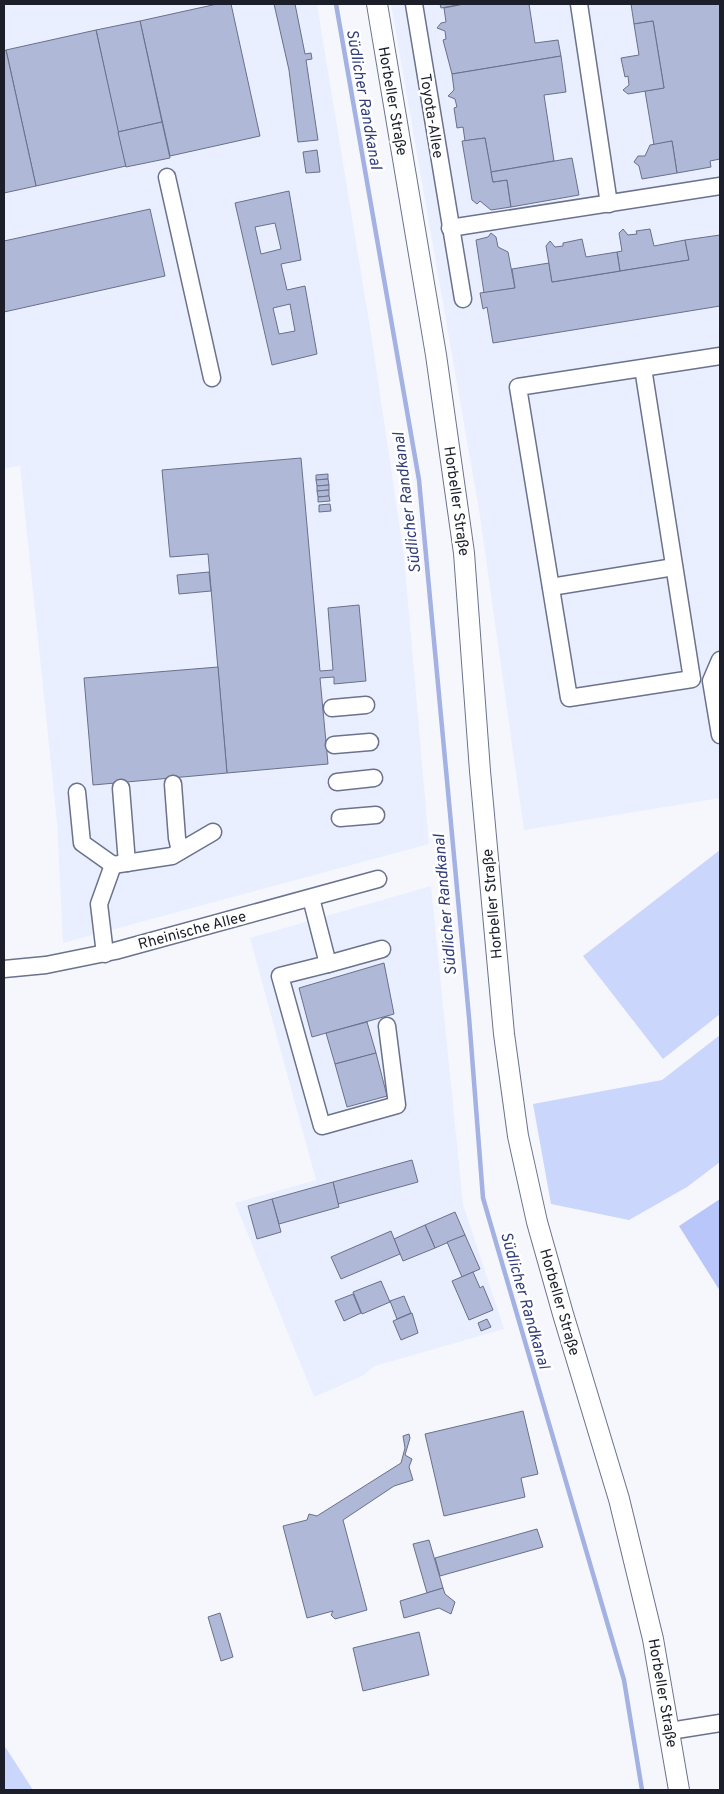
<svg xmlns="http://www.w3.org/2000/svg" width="724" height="1794" viewBox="0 0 724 1794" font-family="Overpass,sans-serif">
<rect width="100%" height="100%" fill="#f5f7fd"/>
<g fill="#eaefff">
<polygon points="4,4 317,4 372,340 404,556 429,844 63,943 57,822 20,466 4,468"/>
<polygon points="391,4 720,4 720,798 524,830 480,516"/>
<polygon points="431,886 463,1204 504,1329 375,1366 362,1376 314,1397 235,1203 316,1180 250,938"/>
</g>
<g fill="#cbd6fd">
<polygon points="720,850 720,1014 663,1059 583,956"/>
<polygon points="720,1035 720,1162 687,1187 629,1220 551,1204 533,1104 662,1080"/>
<polygon points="4,1745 33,1790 4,1790"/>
</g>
<polygon fill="#b8c6fa" points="720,1199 720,1291 679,1226"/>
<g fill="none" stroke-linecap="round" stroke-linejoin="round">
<polyline stroke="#a3b1e3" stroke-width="4.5" points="336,4 419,480 469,1017 483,1198 624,1680 642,1790"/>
</g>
<g fill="#afb8d6" stroke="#68708b" fill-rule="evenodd">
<polygon points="217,4 231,4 260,136 170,156 140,21"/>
<polygon points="274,4 295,4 305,54 311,53 312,59 306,60 318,140 298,142 289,70"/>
<polygon points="440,4 464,4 441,8"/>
<polygon points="464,4 529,4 535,43 558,40 561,56 452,74 443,40 446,39 445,31 437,28 441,23 446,22 444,8"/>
<polygon points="631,4 720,4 720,159 710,161 711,167 677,173 672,141 654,145 645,91 664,88 653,21 634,24"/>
<polygon points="140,21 162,122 118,132 96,30"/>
<polygon points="653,21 664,88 628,94 623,90 629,85 628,76 625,77 621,58 639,55 634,24"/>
<polygon points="96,30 126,166 36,186 6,50"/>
<polygon points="6,50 36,186 4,193 4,51"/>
<polygon points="561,56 566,92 544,95 554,161 491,172 485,138 465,141 463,127 457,128 454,108 457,107 455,99 448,96 454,90 452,74"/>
<polygon points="162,122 170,158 126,167 118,132"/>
<polygon points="485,138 493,182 507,180 511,207 491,210 480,201 477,204 472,200 462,141"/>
<polygon points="672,141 677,173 642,179 639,166 634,162 638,156 645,156 650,145"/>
<polygon points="317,150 320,172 306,173 303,152"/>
<polygon points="572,158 579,195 511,207 507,180 493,182 491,172"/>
<path d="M 289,191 L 301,260 L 281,264 L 287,290 L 305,286 L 317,354 L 272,365 L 235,203 ZM 275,223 L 281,249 L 261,254 L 255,227 ZM 290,304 L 295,331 L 279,334 L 273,308 Z"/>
<polygon points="150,209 165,276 4,312 4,241"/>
<polygon points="623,229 628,235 637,234 636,231 650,229 654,246 685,240 689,260 620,271 617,252 622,251 619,233"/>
<polygon points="491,233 496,237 498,247 508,252 515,288 484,293 476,240 488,237"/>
<polygon points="720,235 720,306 493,343 487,307 483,309 480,293 515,288 512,269 549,263 552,282 689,260 685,240"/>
<polygon points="582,239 586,257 617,252 620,271 552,282 546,246 550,241 555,247 563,246 563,243"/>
<polygon points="301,458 320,671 333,670 328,608 359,605 366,681 334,684 334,677 320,678 328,764 227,773 208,554 170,557 162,470"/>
<polygon points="328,474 328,479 316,480 316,475"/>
<polygon points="328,479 329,485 317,486 316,480"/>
<polygon points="329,485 329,490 317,491 317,486"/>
<polygon points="329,490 329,496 318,497 317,491"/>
<polygon points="329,496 330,501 318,502 318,497"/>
<polygon points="330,504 331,511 319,512 319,505"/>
<polygon points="209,572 211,591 179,594 177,575"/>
<polygon points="218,667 227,773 93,785 84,678"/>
<polygon points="384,963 394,1014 312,1037 299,988"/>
<polygon points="367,1022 376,1053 335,1064 326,1033"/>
<polygon points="376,1053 387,1096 347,1107 335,1064"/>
<polygon points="412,1160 418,1182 338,1204 333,1182"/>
<polygon points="333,1182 339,1207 279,1224 272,1199"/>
<polygon points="272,1199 281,1232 257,1239 248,1206"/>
<polygon points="455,1212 465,1235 435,1248 425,1225"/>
<polygon points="425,1225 435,1248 403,1261 394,1239"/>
<polygon points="391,1231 400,1254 341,1279 331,1257"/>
<polygon points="465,1235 480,1269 462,1277 447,1242"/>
<polygon points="473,1272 480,1288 483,1286 493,1310 469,1320 452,1281"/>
<polygon points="381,1281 390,1302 362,1314 353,1292"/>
<polygon points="353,1294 361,1313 344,1321 335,1301"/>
<polygon points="404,1296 411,1313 397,1319 390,1301"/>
<polygon points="412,1313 418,1333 401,1340 393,1321"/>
<polygon points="487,1319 491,1327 481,1331 478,1323"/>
<polygon points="523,1411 538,1474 521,1478 525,1497 444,1516 425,1434"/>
<polygon points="409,1434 410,1438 405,1455 412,1459 409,1467 413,1480 394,1486 343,1520 367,1610 335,1619 331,1615 333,1611 307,1618 283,1526 307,1520 309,1514 317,1516 401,1463 405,1448 403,1436"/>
<polygon points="537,1529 543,1547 440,1576 435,1558"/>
<polygon points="429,1540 443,1588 427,1593 413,1544"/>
<polygon points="443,1588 445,1594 455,1602 451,1614 439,1608 404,1618 400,1601"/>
<polygon points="220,1613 233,1657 221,1661 208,1617"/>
<polygon points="419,1632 429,1675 363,1691 353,1648"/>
</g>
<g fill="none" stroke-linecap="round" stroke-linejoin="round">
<defs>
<g id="minor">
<polyline points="414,4 463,299"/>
<polyline points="579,4 609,204"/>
<polyline points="167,177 212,378"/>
<polyline points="450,228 720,186"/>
<polyline points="643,368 692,679 569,698 518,387 720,356"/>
<polyline points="551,587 674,567"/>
<polyline points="720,660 711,681 720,735"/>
<polyline points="332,708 366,705"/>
<polyline points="334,745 370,742"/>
<polyline points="337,782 374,778"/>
<polyline points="173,784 177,838 180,851"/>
<polyline points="121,788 127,863"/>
<polyline points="77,792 82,843 113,865 172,856 213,832"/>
<polyline points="340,818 376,815"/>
<polyline points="311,898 328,964 280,976 322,1126 397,1105 387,1026"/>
<polyline points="105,954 99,904 113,865"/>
<polyline points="328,964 382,949"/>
<polyline points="4,969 46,965 115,951 378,879"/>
<polyline points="670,1731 720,1723"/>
</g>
<polyline id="major" points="377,4 436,355 464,553 480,771 504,1034 518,1136 537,1222 563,1314 619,1499 653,1639 679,1790"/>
</defs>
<use href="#minor" stroke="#6a728e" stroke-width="19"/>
<use href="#major" stroke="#6a728e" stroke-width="22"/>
<use href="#minor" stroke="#fff" stroke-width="16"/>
<use href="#major" stroke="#fff" stroke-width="20"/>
</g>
<g text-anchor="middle" stroke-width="5" stroke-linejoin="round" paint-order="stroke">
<g font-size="15" fill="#1c1f2a" stroke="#fff">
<text transform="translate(393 101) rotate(80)" y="5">Horbeller Straße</text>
<text transform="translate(432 116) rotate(81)" y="5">Toyota-Allee</text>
<text transform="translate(457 501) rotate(82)" y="5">Horbeller Straße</text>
<text transform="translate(492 904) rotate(-95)" y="5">Horbeller Straße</text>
<text transform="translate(192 930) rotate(-15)" y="5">Rheinische Allee</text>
<text transform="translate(560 1302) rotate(74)" y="5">Horbeller Straße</text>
<text transform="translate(663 1693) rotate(80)" y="5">Horbeller Straße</text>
</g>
<g font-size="16" font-style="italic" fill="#323e7b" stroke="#fff">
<text transform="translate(365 99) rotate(80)" y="6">Südlicher Randkanal</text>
<text transform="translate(406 503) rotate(-97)" y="6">Südlicher Randkanal</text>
<text transform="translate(444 905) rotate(-95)" y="6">Südlicher Randkanal</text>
<text transform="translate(526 1300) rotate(74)" y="6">Südlicher Randkanal</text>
</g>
</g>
<rect width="724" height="1794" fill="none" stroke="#1c1f2a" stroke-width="10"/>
</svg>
